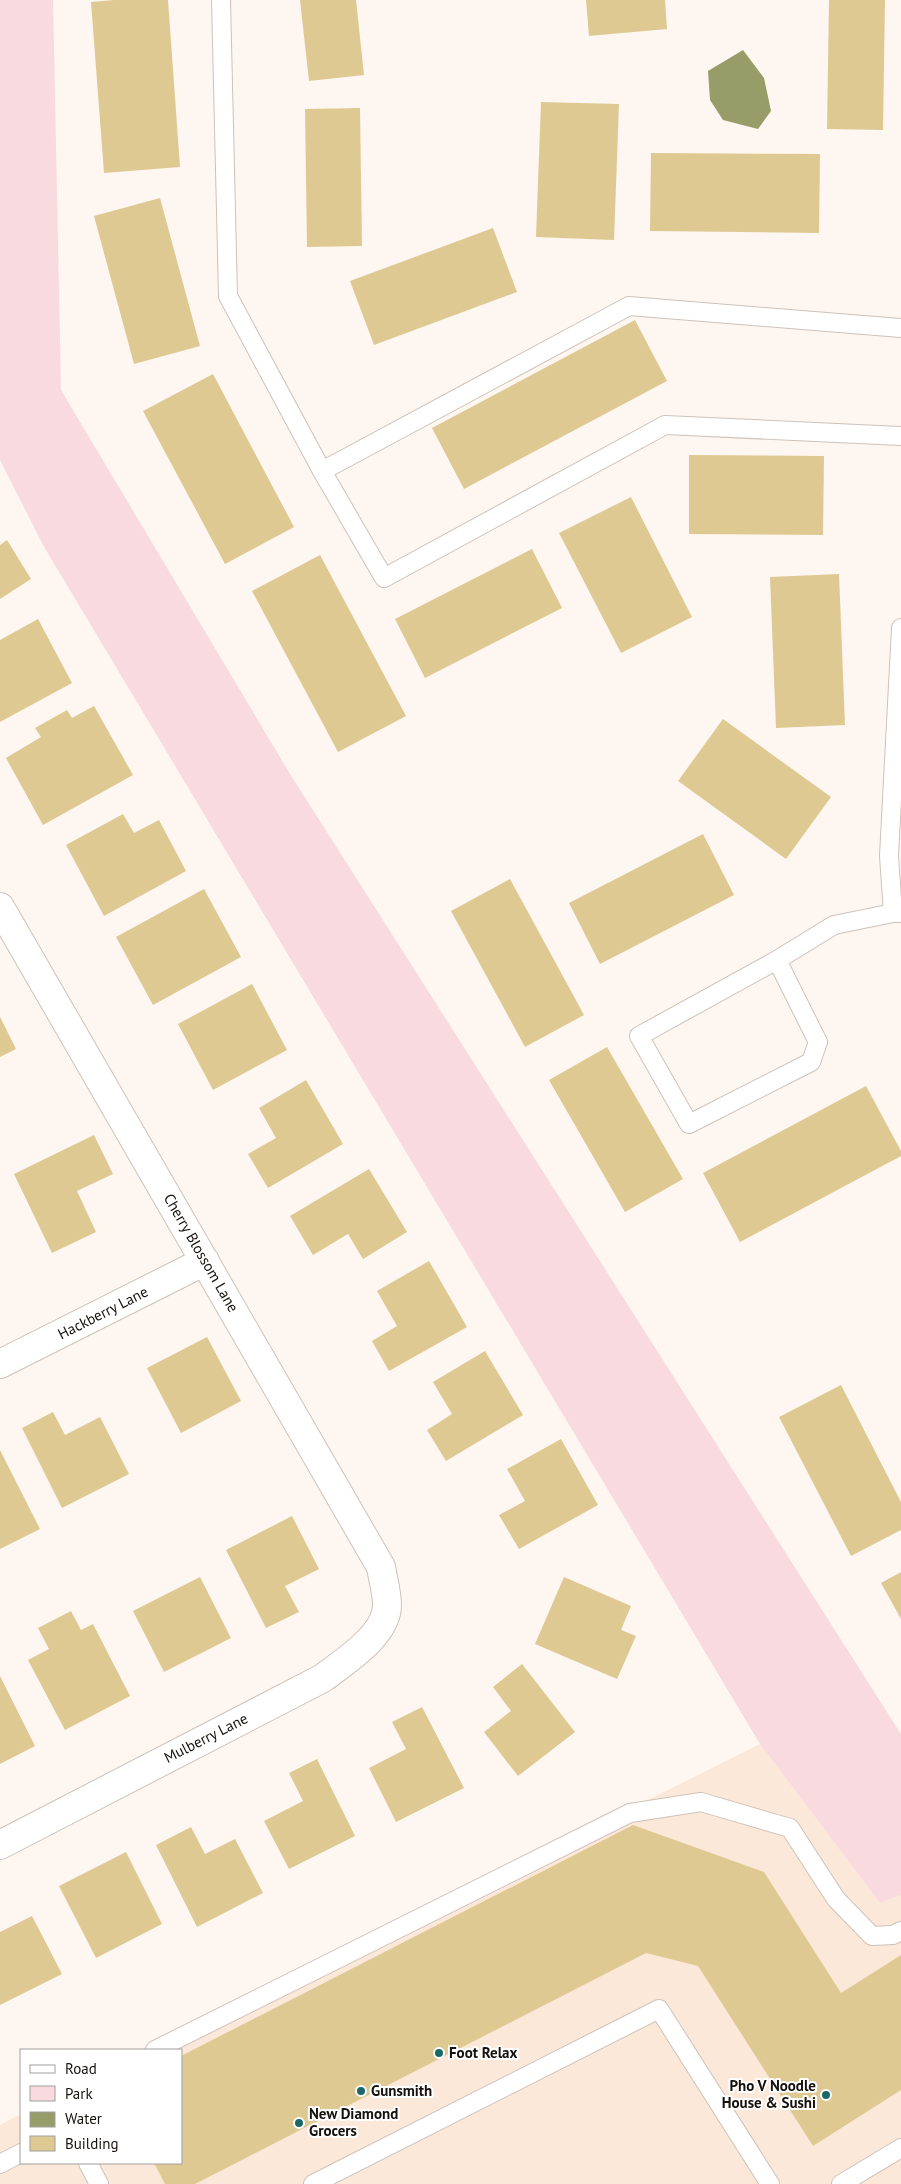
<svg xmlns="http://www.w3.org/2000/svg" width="901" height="2184" viewBox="0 0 901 2184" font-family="'PT Sans',sans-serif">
<rect width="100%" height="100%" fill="#fef6f0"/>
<polygon fill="#fbe8d9" points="760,1744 880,1903 901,1895 901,2184 0,2184 0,2125 21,2114 21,2163 181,2163 181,2050 149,2050"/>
<polygon fill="#f8dadf" points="0,0 53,0 61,390 290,774 901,1734 901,1895 880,1903 760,1744 43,545 0,460"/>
<polygon fill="#969d68" points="743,50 764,78 771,111 758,129 723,120 710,100 708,71"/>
<g fill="#dfc993">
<polygon points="114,0 168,0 180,167 104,173 91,2"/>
<polygon points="300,0 356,0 364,75 309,81"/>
<polygon points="586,0 665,0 667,29 589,36"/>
<polygon points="829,0 885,0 883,130 827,129"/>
<polygon points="541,102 619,104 614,240 536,237"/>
<polygon points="360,108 362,246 307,247 305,109"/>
<polygon points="651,153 820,154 819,233 650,231"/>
<polygon points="160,198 200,346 134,364 94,216"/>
<polygon points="493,228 517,292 374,345 350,281"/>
<polygon points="635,320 667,381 464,489 432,428"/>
<polygon points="213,374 294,527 225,564 143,411"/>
<polygon points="689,455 824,456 823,535 689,534"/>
<polygon points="631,497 692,617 621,653 559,533"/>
<polygon points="7,540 31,579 0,599 0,545"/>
<polygon points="532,549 562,608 425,678 395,619"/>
<polygon points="320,555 406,716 338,752 252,591"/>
<polygon points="839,574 845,725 776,728 770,577"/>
<polygon points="38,619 72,683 0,722 0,640"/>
<polygon points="94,706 133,775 43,825 6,758 41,737 35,728 67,710 72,718"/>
<polygon points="723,719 831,797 786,859 678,781"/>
<polygon points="123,814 134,833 159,820 186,871 104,916 66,845"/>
<polygon points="703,834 734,895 600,964 569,903"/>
<polygon points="510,879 584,1015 525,1047 451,911"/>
<polygon points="204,889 241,957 153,1005 116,937"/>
<polygon points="252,984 287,1050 213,1090 178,1024"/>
<polygon points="0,1017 16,1049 0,1057"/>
<polygon points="607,1047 683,1179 625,1212 549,1080"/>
<polygon points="306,1080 343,1144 268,1188 248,1154 276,1138 259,1108"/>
<polygon points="866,1086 901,1151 901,1156 740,1242 703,1173"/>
<polygon points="94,1135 113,1174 77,1191 96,1232 52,1253 14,1174"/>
<polygon points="369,1169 407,1232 363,1259 348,1234 313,1255 290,1216"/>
<polygon points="429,1261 467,1327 389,1371 372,1341 397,1326 377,1291"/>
<polygon points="207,1337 241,1401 181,1433 147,1368"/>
<polygon points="485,1351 523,1415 446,1461 427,1430 452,1414 433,1382"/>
<polygon points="841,1385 901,1502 901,1530 851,1556 779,1417"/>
<polygon points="53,1412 65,1435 100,1417 129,1474 62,1508 22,1428"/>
<polygon points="561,1439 598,1505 519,1549 499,1515 525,1501 507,1469"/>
<polygon points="0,1450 40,1529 0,1549"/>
<polygon points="292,1516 319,1569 285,1586 299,1612 266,1628 226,1550"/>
<polygon points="901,1572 901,1619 881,1583"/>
<polygon points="200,1577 231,1638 164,1672 133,1611"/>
<polygon points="564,1577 631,1606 621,1630 636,1636 617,1679 535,1644"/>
<polygon points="71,1611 81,1630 93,1624 130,1696 65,1730 28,1660 49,1649 38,1628"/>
<polygon points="522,1664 575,1732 518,1776 484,1732 511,1711 493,1687"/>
<polygon points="0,1676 35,1746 0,1764"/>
<polygon points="422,1707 464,1788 396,1822 369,1768 406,1749 392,1722"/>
<polygon points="317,1759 355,1836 289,1869 264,1821 303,1801 289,1773"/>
<polygon points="633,1825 764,1872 841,1993 901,1955 901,2090 813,2146 698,1966 646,1953 195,2184 165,2184 154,2163 181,2163 181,2056"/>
<polygon points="191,1827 205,1854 235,1839 263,1893 197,1927 156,1845"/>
<polygon points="126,1852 162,1924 96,1958 59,1886"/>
<polygon points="32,1916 62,1974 0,2005 0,1932"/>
</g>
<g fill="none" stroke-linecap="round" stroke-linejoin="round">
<defs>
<g id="lane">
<polyline points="221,0 228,296 322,471 384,578 665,425 901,436"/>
<polyline points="322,471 629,306 901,328"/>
<polyline points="901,628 889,856 893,913 901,913"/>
<polyline points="777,960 639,1036 689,1124 811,1062 818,1042 777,960 834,925 893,913"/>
<polyline points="155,2050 630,1813 701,1802 790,1828 836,1899 872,1936 893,1935 901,1931"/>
<polyline points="88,2163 99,2184"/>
<polyline points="0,2164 21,2153"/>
<polyline points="313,2184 659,2009 770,2184"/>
<polyline points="841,2184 901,2148"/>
</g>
<g id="street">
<path d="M 0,907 L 381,1567 C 383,1579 387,1593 387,1605 C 387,1635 345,1661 323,1678 L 0,1845"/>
<polyline points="0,1364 205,1261"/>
</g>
</defs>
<use href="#lane" stroke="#cec2b8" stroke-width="20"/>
<use href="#street" stroke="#cec2b8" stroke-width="30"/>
<use href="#lane" stroke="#fff" stroke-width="18"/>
<use href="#street" stroke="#fff" stroke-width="28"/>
</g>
<g fill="#1a6868" stroke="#fff" stroke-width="2">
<circle cx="439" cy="2053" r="5"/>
<circle cx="361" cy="2091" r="5"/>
<circle cx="826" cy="2095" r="5"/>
<circle cx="299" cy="2123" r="5"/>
</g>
<g text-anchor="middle" stroke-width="4" stroke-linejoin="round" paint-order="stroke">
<g font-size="15" fill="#15110d" stroke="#fff">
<text transform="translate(201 1253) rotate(60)" y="5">Cherry Blossom Lane</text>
<text transform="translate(103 1313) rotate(-27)" y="5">Hackberry Lane</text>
<text transform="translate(206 1738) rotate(-27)" y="5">Mulberry Lane</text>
</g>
<g font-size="15" font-weight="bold" fill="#15110d" stroke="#fff" text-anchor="start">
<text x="449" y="2058">Foot Relax</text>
<text x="816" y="2091" text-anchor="end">Pho V Noodle<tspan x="816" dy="17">House &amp; Sushi</tspan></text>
<text x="371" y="2096">Gunsmith</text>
<text x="309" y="2119">New Diamond<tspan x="309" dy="17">Grocers</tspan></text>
</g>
</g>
<rect x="20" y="2049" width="162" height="115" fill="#ffffff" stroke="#a1a09e"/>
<rect x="30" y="2065" width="25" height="8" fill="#ffffff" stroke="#a1a09e"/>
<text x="65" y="2074" font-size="15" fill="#15110d">Road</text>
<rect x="30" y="2086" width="25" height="15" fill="#f8dadf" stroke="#a1a09e"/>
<text x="65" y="2099" font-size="15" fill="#15110d">Park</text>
<rect x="30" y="2112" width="25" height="15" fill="#969d68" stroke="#a1a09e"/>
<text x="65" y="2124" font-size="15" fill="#15110d">Water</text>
<rect x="30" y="2136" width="25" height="15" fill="#dfc993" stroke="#a1a09e"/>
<text x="65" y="2149" font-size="15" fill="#15110d">Building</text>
</svg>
